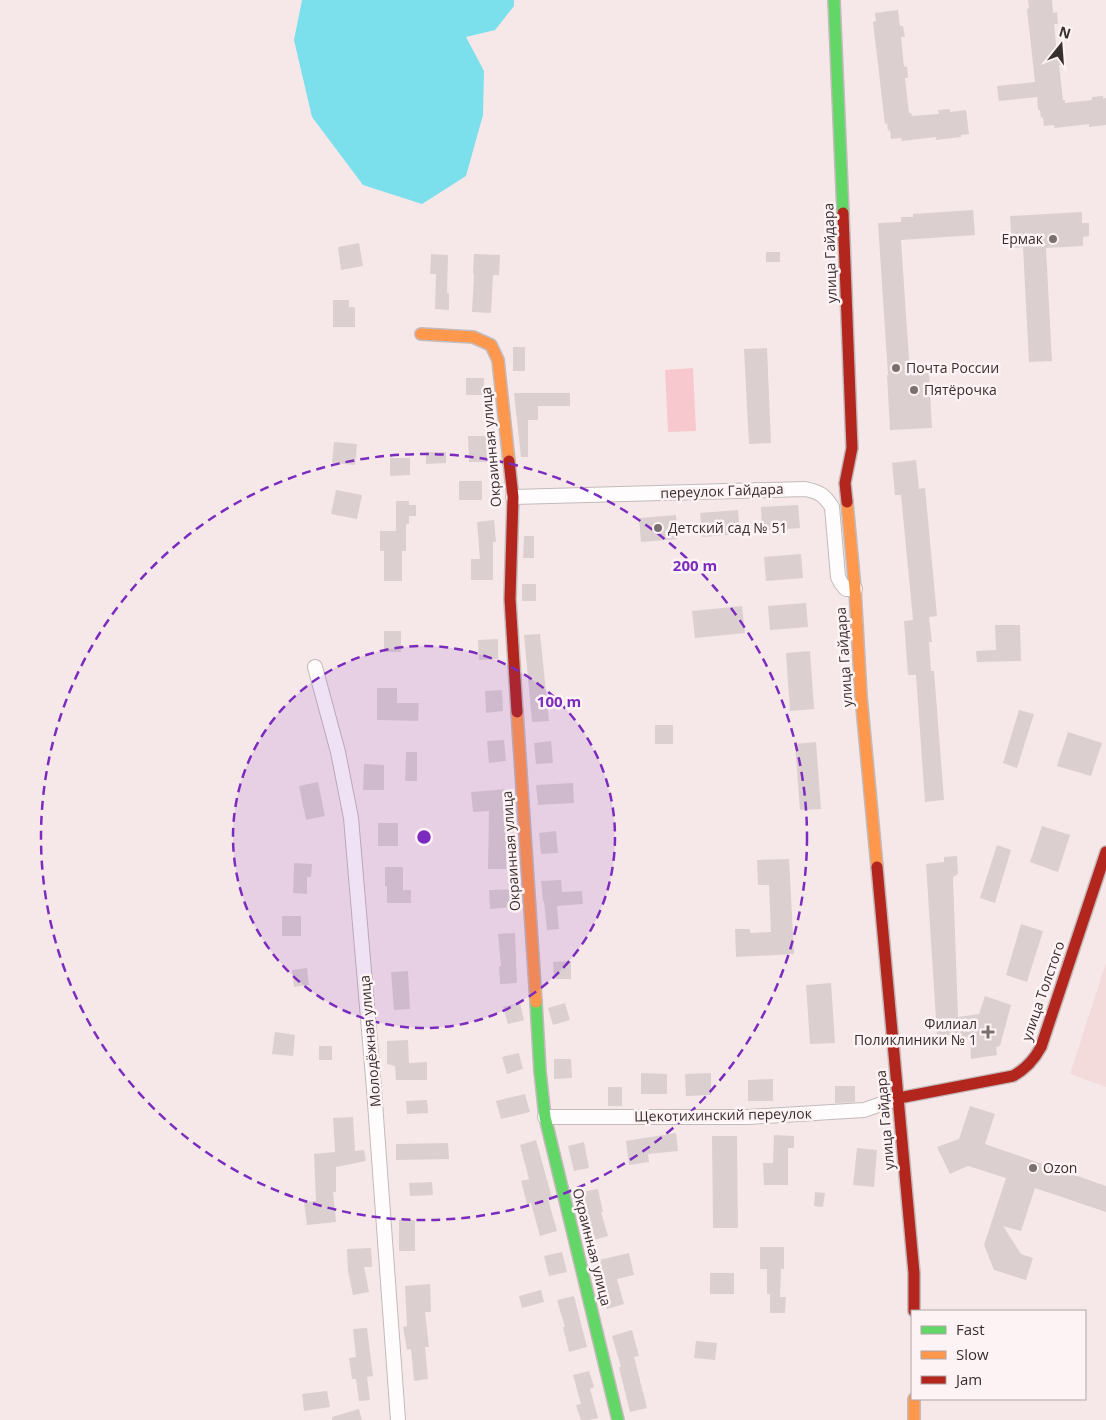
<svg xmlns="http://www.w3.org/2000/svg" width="1106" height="1420" viewBox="0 0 1106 1420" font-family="'Open Sans',sans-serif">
<rect width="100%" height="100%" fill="#f6e8e9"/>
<polygon fill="#f3dadb" points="1106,963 1106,1087 1070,1074"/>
<polygon fill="#f7c9ce" points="693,368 696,431 668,432 665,370"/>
<polygon fill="#7bdfec" points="302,0 514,0 514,6 495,30 466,37 484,71 483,115 466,176 422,204 363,185 312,117 294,40"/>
<g fill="#dbcfd0">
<polygon points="1028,0 1052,0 1053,13 1057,12 1058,24 1054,24 1057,54 1060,53 1062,65 1059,65 1063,100 1065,100 1065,103 1092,100 1092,97 1103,96 1103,99 1106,98 1106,125 1089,127 1089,124 1055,128 1054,125 1044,126 1043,117 1041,118 1040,110 1038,110 1037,97 999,101 997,86 1035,82 1027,9 1029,8"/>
<polygon points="898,10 900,26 903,26 905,37 901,37 904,67 907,66 908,78 905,78 909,113 911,113 912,116 939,114 938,110 950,109 950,112 966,110 969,134 961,135 961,137 936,140 936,137 902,141 901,138 891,139 890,130 888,131 887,123 885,124 873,22 876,21 875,13"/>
<polygon points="973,210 975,235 901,240 910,374 929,373 932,428 890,430 887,375 888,375 878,223 901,222 901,217 913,217 913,214"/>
<polygon points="1082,212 1082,223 1089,223 1089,236 1083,237 1083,246 1046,248 1052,361 1029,362 1023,247 1012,248 1010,216"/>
<polygon points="359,243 363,266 341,270 338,247"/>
<rect x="766" y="252" width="14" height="10"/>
<polygon points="431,254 448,255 447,293 449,293 449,310 435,309 436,274 430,274"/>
<polygon points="474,254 500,255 499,275 493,275 491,313 472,312 474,274 473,274"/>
<polygon points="333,300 349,300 349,307 355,307 355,327 333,327"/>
<rect x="513" y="347" width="12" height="24"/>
<polygon points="767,348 771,443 749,444 744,349"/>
<rect x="466" y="378" width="18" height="17"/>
<polygon points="514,393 570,393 570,406 538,406 538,420 528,420 528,457 521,457"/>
<polygon points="468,436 490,436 490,462 469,462"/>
<polygon points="334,442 357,444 355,465 332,463"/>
<polygon points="426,452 446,452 446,463 426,464"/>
<polygon points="390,458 410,458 410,475 390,476"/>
<polygon points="916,460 919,489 925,488 937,616 929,617 932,642 929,642 931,671 934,671 944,800 925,802 916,675 908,675 904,621 913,620 901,495 895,495 892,463"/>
<rect x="459" y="481" width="23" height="19"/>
<polygon points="336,490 362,495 357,519 331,514"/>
<polygon points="396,501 409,501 409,505 416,505 416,516 409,516 409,524 406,524 406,551 402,551 402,581 384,581 384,551 380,551 380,531 396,531"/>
<polygon points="798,505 800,528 762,531 761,507"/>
<polygon points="738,510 740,534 702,537 700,513"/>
<polygon points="676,515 678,539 641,542 639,518"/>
<polygon points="494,520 496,542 493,542 493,580 471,580 471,559 480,559 477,522"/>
<polygon points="524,536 534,536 534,558 523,558"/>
<polygon points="801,554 803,578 766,581 764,557"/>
<rect x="522" y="584" width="14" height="17"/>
<polygon points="806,603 808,627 770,630 768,606"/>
<polygon points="742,606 745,633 695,638 692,611"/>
<polygon points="995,625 1020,625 1021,661 977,662 976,651 996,650"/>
<rect x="384" y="631" width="17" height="21"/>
<polygon points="540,634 549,721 532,722 524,635"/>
<polygon points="498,639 498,659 479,660 478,640"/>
<polygon points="810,651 814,709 790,711 786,653"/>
<polygon points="377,688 397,688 397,703 419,703 418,721 377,720"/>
<polygon points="502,690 503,711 486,713 485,691"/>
<polygon points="1019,710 1034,714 1017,768 1003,763"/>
<rect x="655" y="725" width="18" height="19"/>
<polygon points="1068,732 1102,743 1091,776 1057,766"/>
<polygon points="504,740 506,761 489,763 487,741"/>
<polygon points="551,741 553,763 536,764 534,743"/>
<polygon points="816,742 821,809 800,810 795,744"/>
<polygon points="406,752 417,752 417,781 405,781"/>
<polygon points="364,764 384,765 384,790 363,790"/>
<polygon points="318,782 325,816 306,820 299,786"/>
<polygon points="573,783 574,803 538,805 536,785"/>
<polygon points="508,789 509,810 508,810 508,837 506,837 506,869 488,869 489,811 473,812 471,792"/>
<rect x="378" y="823" width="20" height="23"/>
<polygon points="1042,826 1070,835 1058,872 1030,862"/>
<polygon points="556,831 558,853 541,854 539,833"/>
<polygon points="997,845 1011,850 995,903 980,898"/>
<polygon points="957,856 958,874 953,877 958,1017 979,1014 985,996 1011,1005 1000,1046 996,1047 997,1055 971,1059 970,1037 956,1038 956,1035 937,1035 926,864 944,862 944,857"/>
<polygon points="789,859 794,954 736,957 735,929 750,929 750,933 771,932 769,885 758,885 757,860"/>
<polygon points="294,863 312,864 311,877 307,877 307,894 293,893"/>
<polygon points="385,867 403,867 403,890 411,890 411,903 387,903 387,886 385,886"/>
<polygon points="561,880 562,892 582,891 583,904 557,906 559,929 547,930 544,901 543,901 541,881"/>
<polygon points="513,889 514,907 490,909 489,890"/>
<rect x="282" y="916" width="19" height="20"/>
<polygon points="1021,924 1043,931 1027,982 1006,975"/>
<polygon points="515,933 517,983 500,984 499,966 501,966 498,934"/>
<polygon points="571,961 571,979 554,979 553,962"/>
<polygon points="307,968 309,985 294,987 292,970"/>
<polygon points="408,971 410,1009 394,1010 391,972"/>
<polygon points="831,983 835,1043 810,1044 806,985"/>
<polygon points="520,1003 524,1020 508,1024 503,1007"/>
<polygon points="565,1003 570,1020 553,1025 548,1008"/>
<polygon points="275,1032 295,1035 293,1056 272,1054"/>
<polygon points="408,1040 409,1063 427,1062 427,1080 396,1080 395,1066 387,1064 387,1041"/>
<rect x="319" y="1046" width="13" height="14"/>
<polygon points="519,1053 523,1069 507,1074 502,1057"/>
<polygon points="554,1059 571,1059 572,1078 554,1079"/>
<polygon points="641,1073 667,1074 667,1094 641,1094"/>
<polygon points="711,1073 711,1095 686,1096 685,1074"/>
<polygon points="773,1079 773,1101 748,1101 748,1080"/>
<polygon points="835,1086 855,1086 855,1102 835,1103"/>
<rect x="608" y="1087" width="14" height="19"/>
<polygon points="525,1094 530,1112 501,1119 496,1101"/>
<polygon points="427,1100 428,1113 407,1114 406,1101"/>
<polygon points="970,1106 995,1114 985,1144 1106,1186 1106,1212 1035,1188 1021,1231 1003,1226 1021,1254 1033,1258 1026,1280 994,1270 984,1245 1006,1178 968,1166 950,1174 937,1147 959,1139"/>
<polygon points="353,1117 355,1151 364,1150 366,1161 336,1167 336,1192 333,1192 336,1222 307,1225 304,1202 316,1201 314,1154 335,1152 333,1118"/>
<polygon points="676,1133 678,1151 648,1154 649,1162 629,1165 626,1141"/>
<polygon points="774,1135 794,1136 794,1148 788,1148 788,1185 764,1185 763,1163 773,1163"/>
<polygon points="712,1136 737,1136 738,1228 713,1228"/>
<polygon points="536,1140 552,1198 548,1199 557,1231 540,1236 531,1203 527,1204 521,1181 529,1179 520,1145"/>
<polygon points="584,1142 589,1168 574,1171 568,1146"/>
<polygon points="448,1143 449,1159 396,1160 396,1144"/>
<polygon points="857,1148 877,1150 874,1187 853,1185"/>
<polygon points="432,1182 433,1195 410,1196 409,1183"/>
<polygon points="598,1189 603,1212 601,1212 608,1236 591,1241 586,1224 587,1223 581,1192"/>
<polygon points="815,1192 825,1193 823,1207 814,1206"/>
<rect x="399" y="1220" width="16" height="31"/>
<polygon points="760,1247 784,1247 784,1269 781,1269 780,1297 786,1297 785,1313 770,1313 770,1294 767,1294 767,1269 760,1269"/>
<polygon points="371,1248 372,1267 364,1267 369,1292 353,1295 348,1271 347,1249"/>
<polygon points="562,1252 567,1272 549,1276 544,1256"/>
<polygon points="629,1253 634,1275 617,1279 624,1304 607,1309 595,1261"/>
<rect x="710" y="1273" width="24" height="21"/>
<polygon points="430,1284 431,1312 425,1312 429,1347 425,1347 428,1379 414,1381 411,1349 407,1350 403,1327 407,1326 405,1286"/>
<polygon points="541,1290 544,1302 522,1308 519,1296"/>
<polygon points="574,1296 587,1347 569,1352 563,1327 565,1327 557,1300"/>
<polygon points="367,1328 373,1376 367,1377 370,1400 359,1401 356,1379 352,1379 349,1358 356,1357 353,1329"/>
<polygon points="632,1330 639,1356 634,1357 647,1408 630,1412 619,1367 621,1367 612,1336"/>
<polygon points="696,1341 717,1343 715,1360 694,1358"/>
<polygon points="589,1371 594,1387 590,1389 598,1418 589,1420 581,1420 576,1405 581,1404 573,1375"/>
<polygon points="327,1391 330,1407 304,1411 302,1394"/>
<polygon points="359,1409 362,1420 332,1420 332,1417"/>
</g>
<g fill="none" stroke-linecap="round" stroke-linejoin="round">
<defs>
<g id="street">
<path d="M 513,497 L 805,489 C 820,492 824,495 832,507 L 838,577 L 841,583 L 846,589 L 855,589"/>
<polyline points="315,667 338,752 351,818 374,1089 398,1420"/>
<polyline points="545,1117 748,1117 864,1110 899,1098"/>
</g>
<g id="fast">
<polyline points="834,0 843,213"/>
<polyline points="536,1002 540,1071 545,1117 618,1420"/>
</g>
<g id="slow">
<polyline points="421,334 473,337 491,345 498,360 509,461"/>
<polyline points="847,502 855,589 861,696 877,867"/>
<polyline points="517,712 536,1002"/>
<polyline points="914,1399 914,1420"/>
</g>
<g id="jam">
<polyline points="843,213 852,448 845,483 847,502"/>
<polyline points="509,461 513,497 510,599 517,712"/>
<polyline points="877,867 914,1273 914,1311"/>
<path d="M 899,1098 L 1013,1076 C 1026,1069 1034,1060 1041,1047 L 1106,852"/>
</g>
</defs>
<use href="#street" stroke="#c4baba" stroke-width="16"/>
<use href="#fast" stroke="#c4baba" stroke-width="14"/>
<use href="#slow" stroke="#c4baba" stroke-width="14"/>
<use href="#jam" stroke="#c4baba" stroke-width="14"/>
<use href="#street" stroke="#fefcfc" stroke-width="14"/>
<use href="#fast" stroke="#63d668" stroke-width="11"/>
<use href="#slow" stroke="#ff974d" stroke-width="11"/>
<use href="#jam" stroke="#b3261e" stroke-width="11"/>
</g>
<circle cx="424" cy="837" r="191" fill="#7b2cbf" fill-opacity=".12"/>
<g fill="none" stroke="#7b2cbf" stroke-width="2.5" stroke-dasharray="9 6">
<circle cx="424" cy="837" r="191"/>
<circle cx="424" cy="837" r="383"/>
</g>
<g fill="#7a7070" stroke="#fef3f4" stroke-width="2">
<circle cx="1053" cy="239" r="5"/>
<circle cx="896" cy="368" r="5"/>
<circle cx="914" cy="390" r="5"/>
<circle cx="658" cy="528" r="5"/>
<path d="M985.5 1024.5h5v5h5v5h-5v5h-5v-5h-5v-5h5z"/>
<circle cx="1033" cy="1168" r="5"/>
</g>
<g text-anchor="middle" stroke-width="5" stroke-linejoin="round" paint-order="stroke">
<g font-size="14" fill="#382f2f" stroke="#fef3f4" text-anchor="start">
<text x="1043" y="244" text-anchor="end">Ермак</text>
<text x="906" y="373">Почта России</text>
<text x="924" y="395">Пятёрочка</text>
<text x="668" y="533">Детский сад № 51</text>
<text x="977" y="1029" text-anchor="end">Филиал<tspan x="977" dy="16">Поликлиники № 1</tspan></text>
<text x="1043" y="1173">Ozon</text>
</g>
<g font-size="14" fill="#382f2f" stroke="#fef3f4">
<text transform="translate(830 253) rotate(-92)" y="5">улица Гайдара</text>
<text transform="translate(491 447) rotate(-95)" y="5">Окраинная улица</text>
<text transform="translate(722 491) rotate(-2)" y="5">переулок Гайдара</text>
<text transform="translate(844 657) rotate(-94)" y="5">улица Гайдара</text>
<text transform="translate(511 851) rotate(-94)" y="5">Окраинная улица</text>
<text transform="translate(1043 991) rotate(-71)" y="5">улица Толстого</text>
<text transform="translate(370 1041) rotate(-95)" y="5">Молодёжная улица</text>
<text transform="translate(723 1115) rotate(-1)" y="5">Щекотихинский переулок</text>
<text transform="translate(885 1120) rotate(-95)" y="5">улица Гайдара</text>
<text transform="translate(592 1247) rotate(76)" y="5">Окраинная улица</text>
</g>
</g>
<circle cx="424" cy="837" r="8" fill="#7b2cbf" stroke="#fef3f4" stroke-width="2.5"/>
<g font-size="15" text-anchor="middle" font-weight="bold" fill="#7b2cbf" stroke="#fef3f4" stroke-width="5" stroke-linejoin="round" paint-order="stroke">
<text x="695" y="571">200 m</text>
<text x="559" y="707">100 m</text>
</g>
<rect x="911" y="1310" width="175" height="90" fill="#fef3f4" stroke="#afa5a5"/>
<rect x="921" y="1326" width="25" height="8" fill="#63d668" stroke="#afa5a5"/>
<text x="956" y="1335" font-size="15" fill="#382f2f">Fast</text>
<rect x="921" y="1351" width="25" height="8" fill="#ff974d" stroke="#afa5a5"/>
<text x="956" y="1360" font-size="15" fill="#382f2f">Slow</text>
<rect x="921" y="1376" width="25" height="8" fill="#b3261e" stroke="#afa5a5"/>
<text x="956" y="1385" font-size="15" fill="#382f2f">Jam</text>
<g transform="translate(1061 45) rotate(17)" stroke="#fef3f4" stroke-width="4" paint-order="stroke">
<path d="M0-4L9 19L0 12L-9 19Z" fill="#382f2f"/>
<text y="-8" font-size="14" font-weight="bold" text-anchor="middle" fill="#382f2f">N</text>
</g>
</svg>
